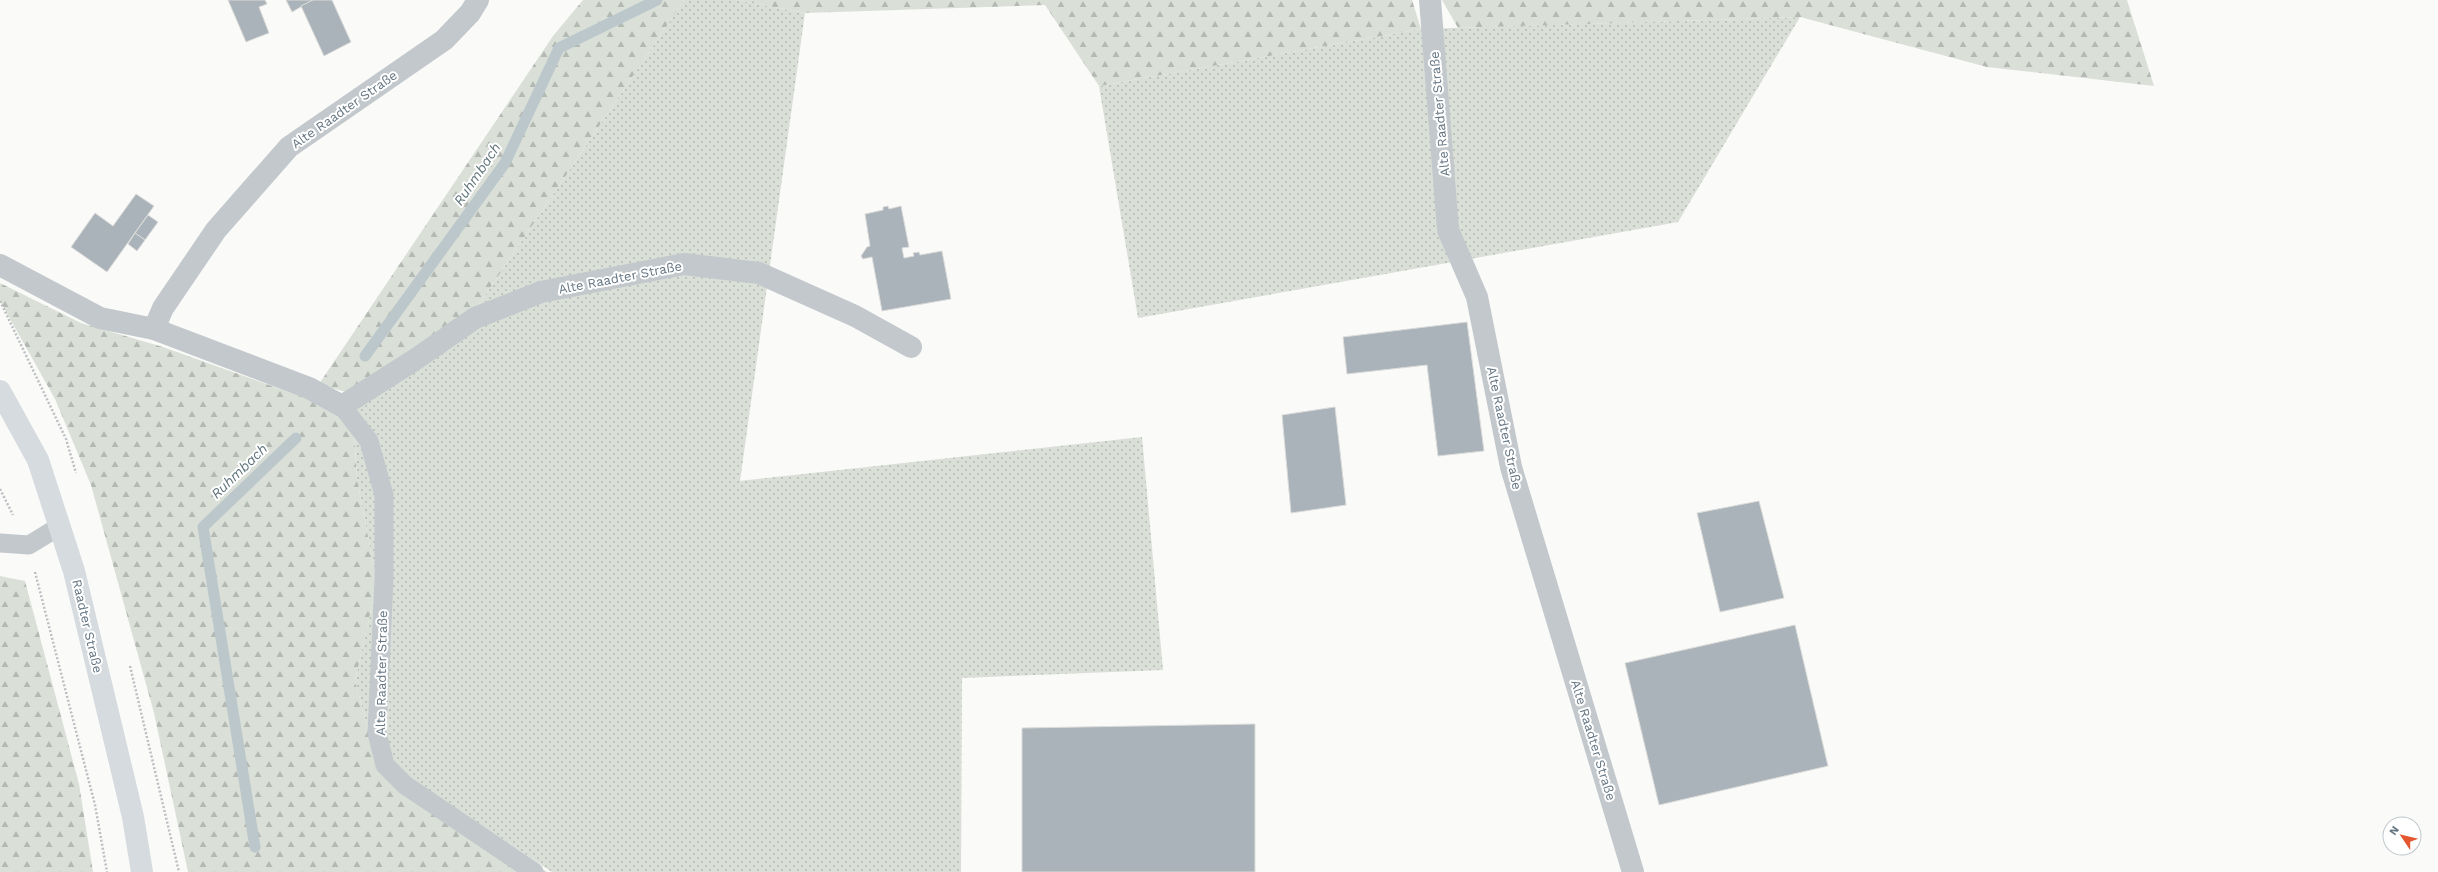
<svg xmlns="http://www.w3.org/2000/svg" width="2438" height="872" viewBox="0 0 2438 872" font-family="'Work Sans',sans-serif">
<defs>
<pattern id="green-dots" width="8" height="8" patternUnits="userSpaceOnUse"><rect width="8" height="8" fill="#dadfd7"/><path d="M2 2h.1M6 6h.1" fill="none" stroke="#b4b9b4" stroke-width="1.8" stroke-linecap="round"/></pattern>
<pattern id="forest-firs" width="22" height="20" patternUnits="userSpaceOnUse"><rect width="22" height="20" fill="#dadfd7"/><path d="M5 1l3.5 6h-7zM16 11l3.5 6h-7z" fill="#b4b9b4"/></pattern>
</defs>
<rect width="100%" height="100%" fill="#fafaf8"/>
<g fill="url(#green-dots)">
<polygon points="684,0 737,0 805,13 740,481 1142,437 1163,670 962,678 961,872 552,872 375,755 355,681 377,583 357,479 353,415 370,391 480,303"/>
<polygon points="1800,17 1678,222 1138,318 1099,86 1421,29"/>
</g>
<g fill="url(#forest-firs)">
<polygon points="583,0 684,0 480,303 362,397 319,384 553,36"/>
<polygon points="737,0 1412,0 1421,29 1099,86 1045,5 805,13"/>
<polygon points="1442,0 2127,0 2154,86 1987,67 1800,17 1458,28"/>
<polygon points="0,283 81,323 163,347 353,415 357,479 377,583 355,681 375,755 547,872 188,872 154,713 91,485 55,399 0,301"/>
<polygon points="0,576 25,581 79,784 93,872 0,872"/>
</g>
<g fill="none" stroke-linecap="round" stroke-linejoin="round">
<g stroke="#bbc7cb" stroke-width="11">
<polyline points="365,356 505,163 559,48 657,0"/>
<polyline points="255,847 203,527 296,438"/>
</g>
</g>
<g fill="#aab3b9" stroke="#dcdcda">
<polygon points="228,0 265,0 267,4 259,7 269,33 246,42"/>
<polygon points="286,0 313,0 292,12"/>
<polygon points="313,0 332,0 351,42 324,56 301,6"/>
<polygon points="136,194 154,206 107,272 71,247 95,213 113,226"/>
<polygon points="888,206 889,209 901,206 909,247 902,248 904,258 914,256 913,253 919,252 920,255 942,251 951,299 882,311 872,257 863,259 861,256 867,247 870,246 865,214 883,210 883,207"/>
<polygon points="148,215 158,222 145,240 135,233"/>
<polygon points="135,233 145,240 137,251 128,244"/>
<polygon points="1467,322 1484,451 1438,456 1427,365 1347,374 1343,337"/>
<polygon points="1335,407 1346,505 1291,513 1282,415"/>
<polygon points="1759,501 1784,598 1720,612 1697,513"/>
<polygon points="1795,625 1828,766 1659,805 1625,663"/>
<polygon points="1255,724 1255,872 1022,872 1022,728"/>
</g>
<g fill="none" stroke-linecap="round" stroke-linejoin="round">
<g stroke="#bbbfc2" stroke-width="2.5" stroke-dasharray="2 2" stroke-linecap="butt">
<polyline points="0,301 66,439 76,473"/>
<polyline points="0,489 13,515"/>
<polyline points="35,572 95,805 107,872"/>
<polyline points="130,666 179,872"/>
</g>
<g stroke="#c3c8cc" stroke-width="19">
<polyline points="342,406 369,441 384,495 384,579 377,733 385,765 405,785 534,872"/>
<polyline points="0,543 29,545 60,526"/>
</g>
<g stroke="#c3c8cc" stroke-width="22">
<polyline points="1430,0 1448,230 1477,297 1511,467 1633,872"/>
<polyline points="0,265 100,318 154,329 309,388 342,406 416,359 475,318 541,292 684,264 759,273 855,316 911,347"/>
<polyline points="154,329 163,308 216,230 289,147 444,40 470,13 478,0"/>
</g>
<polyline stroke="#d6dbdf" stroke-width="22" points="0,391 38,460 74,571 133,817 142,872"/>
</g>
<g text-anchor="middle" stroke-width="4" stroke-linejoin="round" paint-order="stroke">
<g font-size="13" fill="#657683" stroke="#fff">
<text transform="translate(344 109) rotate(-35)" y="5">Alte Raadter Straße</text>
<text transform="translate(1439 114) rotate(-95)" y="5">Alte Raadter Straße</text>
<text transform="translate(620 277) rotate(-11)" y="5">Alte Raadter Straße</text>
<text transform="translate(1505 428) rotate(78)" y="5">Alte Raadter Straße</text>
<text transform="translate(88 626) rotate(77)" y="5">Raadter Straße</text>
<text transform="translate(381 673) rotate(-89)" y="5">Alte Raadter Straße</text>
<text transform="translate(1594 740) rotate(73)" y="5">Alte Raadter Straße</text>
</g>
<g font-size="14" font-style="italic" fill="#60757c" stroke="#fff">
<text transform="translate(477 174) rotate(-56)" y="5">Ruhmbach</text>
<text transform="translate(239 471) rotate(-44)" y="5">Ruhmbach</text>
</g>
</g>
<g transform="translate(2402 836) rotate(305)"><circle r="19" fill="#ffffff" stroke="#c1c8cd"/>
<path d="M0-3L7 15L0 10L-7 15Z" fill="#e4572e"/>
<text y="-6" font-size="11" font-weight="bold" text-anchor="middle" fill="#657683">N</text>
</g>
</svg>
